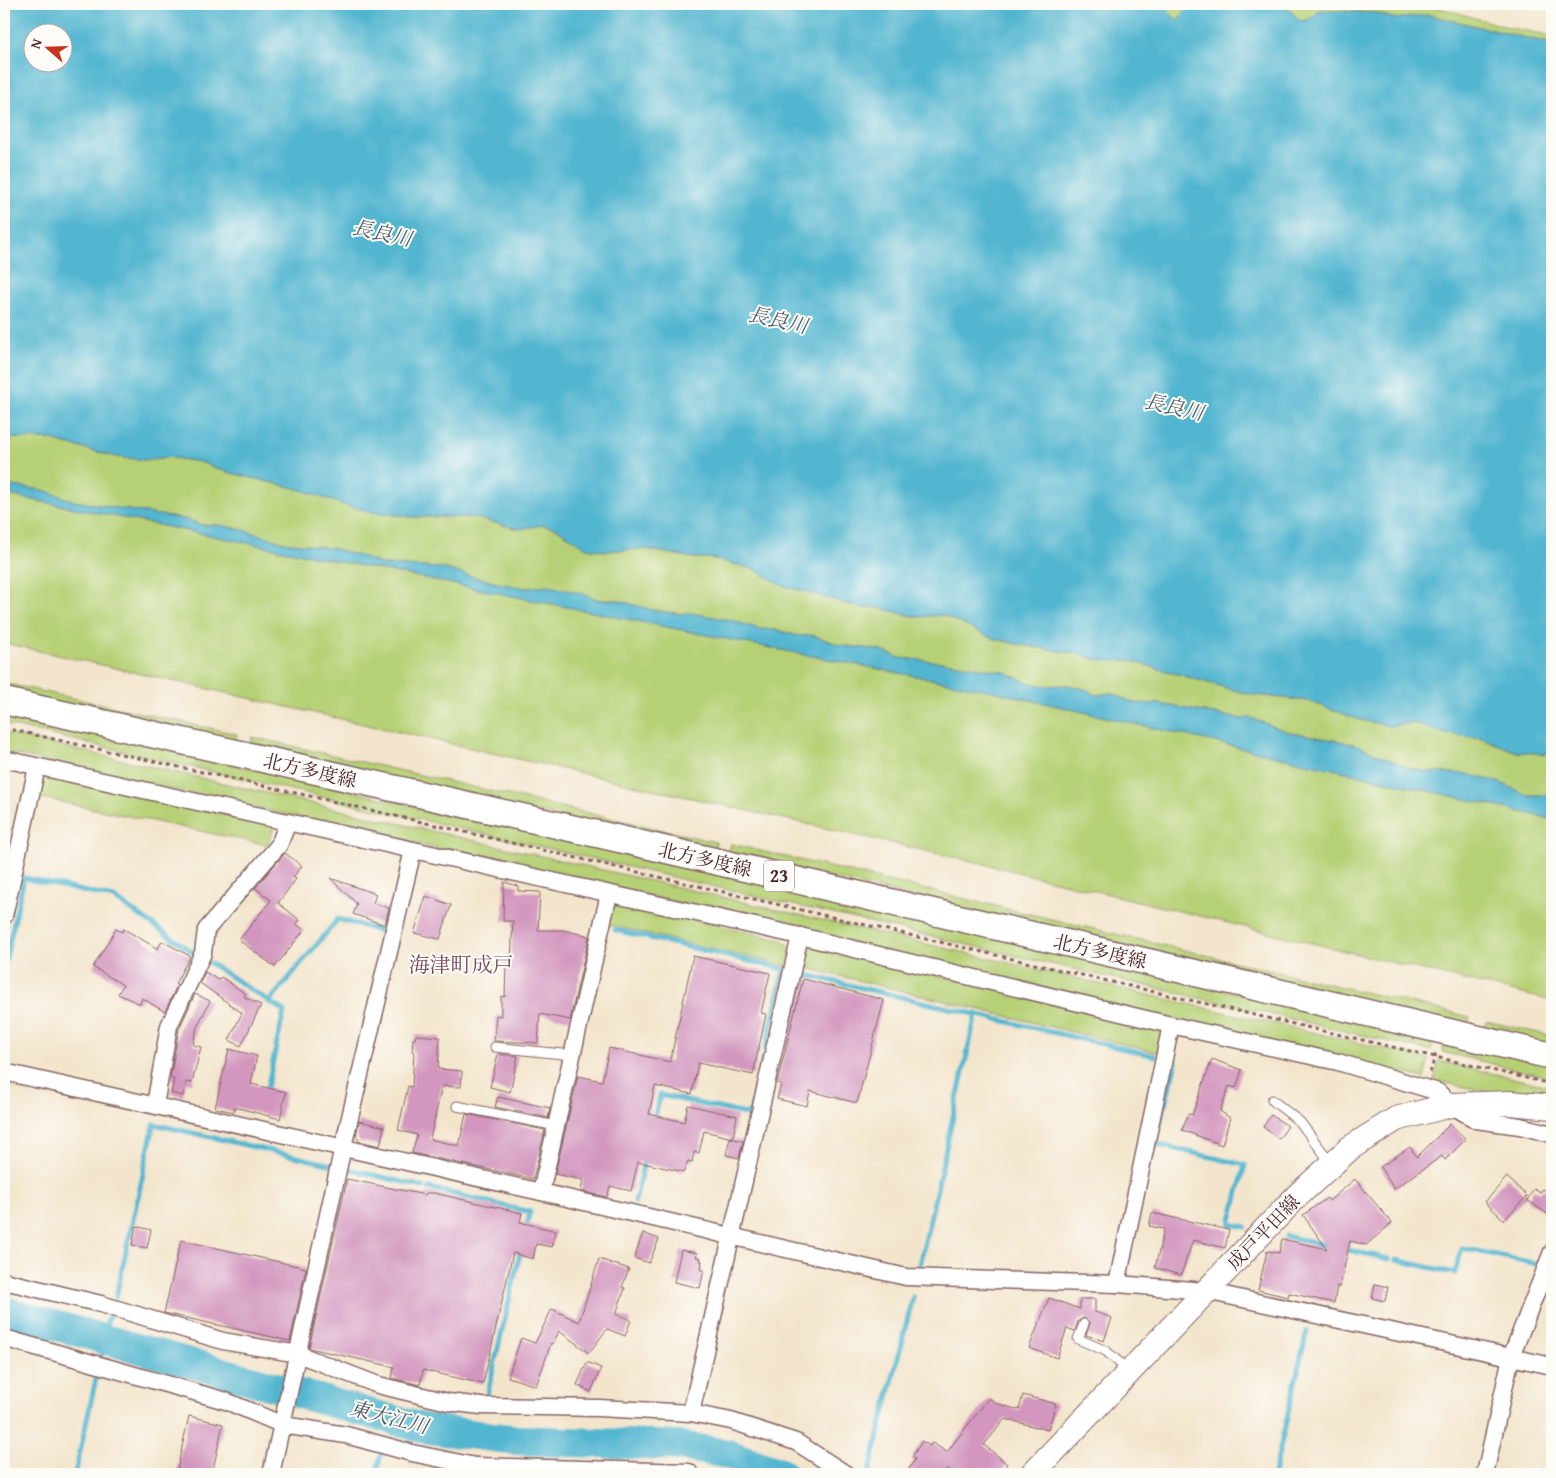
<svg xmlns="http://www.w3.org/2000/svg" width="1556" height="1478" viewBox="0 0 1556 1478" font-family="'Gentium Book Plus','Noto Serif JP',serif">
<rect width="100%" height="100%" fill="#fdfcf7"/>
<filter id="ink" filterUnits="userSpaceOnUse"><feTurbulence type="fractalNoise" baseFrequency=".02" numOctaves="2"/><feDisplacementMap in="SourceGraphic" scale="10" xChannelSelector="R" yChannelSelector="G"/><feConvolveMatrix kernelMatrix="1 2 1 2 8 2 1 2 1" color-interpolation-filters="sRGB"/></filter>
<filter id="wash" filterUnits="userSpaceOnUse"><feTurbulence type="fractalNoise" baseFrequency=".0096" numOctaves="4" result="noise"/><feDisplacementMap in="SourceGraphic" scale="20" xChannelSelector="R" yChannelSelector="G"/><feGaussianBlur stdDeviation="1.12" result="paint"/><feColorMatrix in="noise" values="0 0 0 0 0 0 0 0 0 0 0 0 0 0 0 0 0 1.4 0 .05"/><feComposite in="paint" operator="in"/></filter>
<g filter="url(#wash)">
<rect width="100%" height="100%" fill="#f3e5cc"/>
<g fill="#b6d075" stroke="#807850">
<polygon points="1166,4 1192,4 1177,21 1168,11"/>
<polygon points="1257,4 1378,4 1392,9 1433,6 1507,27 1552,36 1552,44 1429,15 1395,19 1376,13 1320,10 1310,19 1300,21 1277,6"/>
<polygon points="4,438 47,439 117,457 145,460 168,457 200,462 227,472 299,489 344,505 373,512 412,517 472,517 519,529 542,525 556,528 587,548 604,551 645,549 694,558 710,558 754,569 781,585 848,604 863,608 875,607 917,617 943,615 992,638 1016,644 1080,654 1094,659 1111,661 1128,660 1248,694 1309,701 1360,720 1391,726 1412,722 1446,734 1482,738 1517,752 1549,753 1552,754 1552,795 1527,795 1501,783 1467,774 1429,772 1409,768 1354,744 1285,731 1251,718 1241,719 1160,704 1133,703 1112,693 1096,695 1085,689 1067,685 1044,686 1026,682 1005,672 952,663 900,658 879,650 840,645 812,635 797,636 778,630 759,629 730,620 690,613 682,614 652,610 617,600 600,600 580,593 549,586 525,588 497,583 441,568 383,565 360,556 331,548 283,542 218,525 201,525 189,520 74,501 43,490 4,485"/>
<polygon points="4,494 776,649 987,690 1552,819 1552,1001 984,864 4,643"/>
<polygon points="4,683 237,734 235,744 4,693"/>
<polygon points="4,712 1434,1038 1431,1051 4,724"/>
<polygon points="4,733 1429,1059 1424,1078 611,887 4,752"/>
<polygon points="252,737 716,842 714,852 250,747"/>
<polygon points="48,774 269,825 274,829 267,845 37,797 41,778"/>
<polygon points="731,844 1470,1017 1467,1027 728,854"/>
<polygon points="617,902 783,940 792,950 787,966 608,925 613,906"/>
<polygon points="810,944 1156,1028 1164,1038 1160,1053 798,966 802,950"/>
<polygon points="1486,1021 1552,1036 1552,1047 1484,1031"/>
<polygon points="1445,1041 1552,1065 1552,1078 1442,1052"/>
<polygon points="1439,1061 1552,1087 1552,1096 1477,1090 1434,1080"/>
</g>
<g fill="#52b6d0" stroke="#4e6a7e" fill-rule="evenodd">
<path d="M 4,4 L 1166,4 L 1168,11 L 1177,20 L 1192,4 L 1257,4 L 1277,6 L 1288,8 L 1300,21 L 1310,19 L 1320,10 L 1376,13 L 1395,19 L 1428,15 L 1552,44 L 1552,754 L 1517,752 L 1482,738 L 1446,734 L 1412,723 L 1391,726 L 1360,720 L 1309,701 L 1248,694 L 1128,660 L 1111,661 L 1094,659 L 1080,654 L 1016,644 L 992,638 L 943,615 L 918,617 L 875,607 L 863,608 L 848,604 L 781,585 L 754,569 L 710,558 L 694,558 L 645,549 L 604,551 L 587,548 L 556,528 L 542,525 L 519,529 L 472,517 L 412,517 L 373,512 L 344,505 L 299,489 L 227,472 L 200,462 L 168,457 L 145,460 L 117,457 L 47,439 L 4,438 ZM 32,32 L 62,32 L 62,62 L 32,62 Z"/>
<polygon points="4,485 43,490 74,501 189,520 201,525 218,525 244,530 283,542 331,548 360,556 383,565 441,568 497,583 525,588 548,586 580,593 599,600 617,600 652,610 682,614 690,613 730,620 759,629 778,630 797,636 812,635 840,645 879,650 900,658 952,663 1005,672 1026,682 1044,686 1067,685 1085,689 1096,695 1112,693 1133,703 1160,704 1241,719 1251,718 1285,731 1354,744 1409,768 1429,772 1467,774 1501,783 1527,795 1552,795 1552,819 987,690 776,649 4,494"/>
</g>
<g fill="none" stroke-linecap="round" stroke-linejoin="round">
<g stroke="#52b6d0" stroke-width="5">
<polyline points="20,877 114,898 194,953"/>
<polyline points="615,930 784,969 775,1008"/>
<polyline points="208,962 284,1011 266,1093"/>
<polyline points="4,966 24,878"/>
<polyline points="802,974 1155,1056"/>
<polyline points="269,1002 338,919 384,932"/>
<polyline points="765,1050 774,1012"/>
<polyline points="1176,1062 1155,1144 1245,1165 1230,1224 1245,1227"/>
<polyline points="654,1121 660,1095 750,1115 763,1058"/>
<polyline points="349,1169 423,1187"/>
<polyline points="429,1188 530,1212 526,1229"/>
<polyline points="635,1202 645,1156"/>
<polyline points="1286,1236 1329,1246"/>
<polyline points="1343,1249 1389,1259"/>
<polyline points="1396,1260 1455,1273 1462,1248 1538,1264"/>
<polyline points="920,1264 976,1014"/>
<polyline points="116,1297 154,1124 332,1165"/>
<polyline points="102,1337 110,1313"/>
<polyline points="101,1359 105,1338"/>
<polyline points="486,1400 521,1249"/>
<polyline points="75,1474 97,1374"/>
<polyline points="376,1474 381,1455"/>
<polyline points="869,1474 913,1297"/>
<polyline points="1274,1474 1307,1331"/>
</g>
<polyline stroke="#52b6d0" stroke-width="30" points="4,1311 422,1428 516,1440 681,1446 728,1454 783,1474"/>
</g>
<g id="blocks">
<g fill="#d397bf">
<polygon points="285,853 302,866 293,877 296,879 278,903 300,920 296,924 304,930 275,967 239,940 271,900 255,888"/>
<polygon points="330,878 376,894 373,903 389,908 385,925 353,914 357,904"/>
<polygon points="504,882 518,886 518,891 540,892 538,930 563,930 589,936 570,1020 540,1014 538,1043 494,1041 496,1015 501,1016 501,996 505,997 506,961 511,961 513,921 503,921"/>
<polygon points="426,896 451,905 440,939 414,933"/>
<polygon points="116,929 122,932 124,929 158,949 162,941 190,956 175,984 177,985 165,1012 142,998 140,1004 118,994 123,985 93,967"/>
<polygon points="693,956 770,973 761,1013 766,1014 753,1075 698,1063 692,1094 655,1086 649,1114 684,1122 688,1105 737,1116 733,1138 704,1131 699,1153 694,1152 692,1162 688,1161 684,1172 638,1162 631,1191 610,1186 607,1197 581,1191 583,1180 555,1174 578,1076 602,1081 609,1048 670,1062"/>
<polygon points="205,972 218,980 221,977 246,994 244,997 261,1005 241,1046 229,1040 242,1013 200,983"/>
<polygon points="803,979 884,1000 857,1103 810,1091 807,1106 777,1099 781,1084 777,1083"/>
<polygon points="195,994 210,1001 197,1027 193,1045 201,1047 192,1083 186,1082 183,1096 171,1093 174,1079 170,1078 179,1029"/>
<polygon points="416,1035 440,1037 438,1069 462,1071 461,1087 442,1086 430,1139 459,1146 466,1114 545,1130 533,1179 412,1153 417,1135 398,1130 408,1086 412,1087 414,1052 412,1051 413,1039 415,1039"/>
<polygon points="229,1049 257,1056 251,1084 286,1092 280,1119 235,1107 234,1112 215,1108"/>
<polygon points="498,1054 518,1056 510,1092 490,1087"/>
<polygon points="1212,1059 1242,1070 1236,1088 1229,1086 1220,1111 1230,1118 1222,1145 1182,1130 1188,1114 1192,1115"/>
<polygon points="498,1097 550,1108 548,1118 495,1107"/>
<polygon points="1271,1115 1288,1126 1279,1139 1263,1127"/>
<polygon points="359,1121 384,1127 380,1146 359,1141 356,1136"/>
<polygon points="1450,1124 1466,1139 1445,1160 1442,1156 1394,1189 1380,1167 1410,1147 1417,1157"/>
<polygon points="730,1138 743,1141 739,1158 726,1155"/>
<polygon points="1507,1177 1527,1196 1504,1220 1485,1202"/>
<polygon points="347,1179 425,1195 426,1193 434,1193 522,1213 520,1222 556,1231 552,1247 536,1244 533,1259 513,1253 483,1384 423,1370 420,1385 392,1378 394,1367 309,1348"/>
<polygon points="1355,1179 1392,1223 1366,1245 1350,1241 1340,1287 1337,1286 1334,1303 1289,1293 1288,1297 1258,1290 1267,1251 1279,1253 1282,1239 1327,1249 1303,1215 1327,1198 1329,1201"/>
<polygon points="1534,1189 1540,1193 1543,1189 1552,1195 1552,1217 1527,1200"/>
<polygon points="1152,1213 1229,1230 1225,1248 1193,1240 1181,1275 1155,1268 1164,1229 1149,1226"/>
<polygon points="136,1226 151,1230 147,1248 132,1245"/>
<polygon points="643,1233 659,1239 649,1263 634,1258"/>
<polygon points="181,1240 306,1268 290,1341 164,1313"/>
<polygon points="681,1250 697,1253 696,1257 701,1258 700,1261 702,1261 701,1270 704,1270 700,1288 674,1282"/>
<polygon points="599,1259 629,1269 622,1287 625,1288 616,1314 631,1320 625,1336 607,1329 589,1353 559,1331 553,1344 551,1343 536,1386 508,1377 521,1338 535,1343 552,1309 579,1322"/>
<polygon points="1375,1284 1388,1287 1385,1301 1372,1298"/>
<polygon points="1049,1298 1080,1309 1080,1299 1095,1299 1095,1312 1112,1318 1104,1341 1086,1335 1090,1323 1084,1318 1078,1321 1075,1331 1067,1328 1057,1358 1029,1348"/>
<polygon points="587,1362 601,1368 591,1392 577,1385"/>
<polygon points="1023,1395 1056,1404 1048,1430 1005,1419 984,1445 1007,1464 999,1474 955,1474 947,1468 943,1474 906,1474 915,1459 912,1457 922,1441 930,1446 932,1443 947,1452 989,1398 996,1403 1019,1410"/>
<polygon points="189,1416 223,1424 212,1474 176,1474"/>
</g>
</g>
</g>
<g filter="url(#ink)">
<use href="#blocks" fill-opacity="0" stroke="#856463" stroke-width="1"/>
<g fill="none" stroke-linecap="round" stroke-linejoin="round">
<defs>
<g id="service">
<polyline points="495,1047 572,1055"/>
<polyline points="1272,1100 1300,1122 1331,1163"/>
<polyline points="457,1106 556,1126"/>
<polyline points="1084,1324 1078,1339 1106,1351 1129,1371"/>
</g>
<g id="minor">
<polyline points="4,759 800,936 1171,1025 1338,1062 1438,1092 1451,1105 1476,1120 1520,1126 1552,1134"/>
<polyline points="4,916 37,767"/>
<polyline points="4,1072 541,1192 906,1277 1117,1284 1206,1291 1552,1366"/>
<polyline points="155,1105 169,1026 203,953 206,930 279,845 288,822"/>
<polyline points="541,1192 609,894"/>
<polyline points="4,1281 101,1304 223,1341 298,1354 378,1385 448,1402 481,1406 599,1408 691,1413 731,1421 796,1442 846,1474"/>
<polyline points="1117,1284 1171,1025"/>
<polyline points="4,1338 226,1401 283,1425 346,1435 412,1453 475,1466 473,1474"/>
<polyline points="691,1413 800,936"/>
<polyline points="475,1466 689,1472 688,1474"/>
<polyline points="271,1474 343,1147 413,850"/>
<polyline points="1485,1474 1511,1357 1552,1252"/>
</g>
<polyline id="secondary" points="1032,1474 1297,1196 1350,1148 1396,1119 1451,1105 1510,1103 1552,1107"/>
<polyline id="primary" points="4,701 624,840 1552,1056"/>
</defs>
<use href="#service" stroke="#856463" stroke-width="11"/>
<use href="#minor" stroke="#856463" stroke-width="19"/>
<use href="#secondary" stroke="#856463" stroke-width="26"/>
<use href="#primary" stroke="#856463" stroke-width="29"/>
<g stroke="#856463" stroke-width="3" stroke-dasharray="4 4" stroke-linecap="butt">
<polyline points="4,728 314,797 1552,1084"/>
<polyline points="1430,1073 1437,1050"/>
</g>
<use href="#service" stroke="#fff" stroke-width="9"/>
<use href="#minor" stroke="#fff" stroke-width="16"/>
<use href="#secondary" stroke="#fff" stroke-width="24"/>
<use href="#primary" stroke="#fff" stroke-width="26"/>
</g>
</g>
<g text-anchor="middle" stroke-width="4" stroke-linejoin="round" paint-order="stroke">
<rect fill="#fdfcf7" stroke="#806168" stroke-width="1" x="764" y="860.5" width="30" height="31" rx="4"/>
<g font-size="18" font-weight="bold" fill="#4a1f2b">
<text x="779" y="882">23</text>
</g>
<g font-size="19" fill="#4a1f2b" stroke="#fdfcf7">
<text transform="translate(310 770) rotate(13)" y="7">北方多度線</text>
<text transform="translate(705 859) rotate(13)" y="7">北方多度線</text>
<text transform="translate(1100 951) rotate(13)" y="7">北方多度線</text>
<text transform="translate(1263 1232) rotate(-46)" y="7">成戸平田線</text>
</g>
<g font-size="20" font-style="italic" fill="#4d5b6d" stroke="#fdfcf7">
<text transform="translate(382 233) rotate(12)" y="7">長良川</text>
<text transform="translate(778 320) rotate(12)" y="7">長良川</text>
<text transform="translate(1174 407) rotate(12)" y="7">長良川</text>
<text transform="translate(389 1417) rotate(14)" y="7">東大江川</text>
</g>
<g font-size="21" fill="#7a495f" stroke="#fdfcf7">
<text x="461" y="972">海津町成戸</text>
</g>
</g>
<rect width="1556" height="1478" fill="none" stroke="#fdfcf7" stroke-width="20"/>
<g transform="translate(48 48) rotate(290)"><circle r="24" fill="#fdfcf7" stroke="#b5a4a5"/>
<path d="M0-4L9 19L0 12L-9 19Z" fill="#c8321e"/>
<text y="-8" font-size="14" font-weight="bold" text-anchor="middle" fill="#4a1f2b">N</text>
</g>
</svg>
